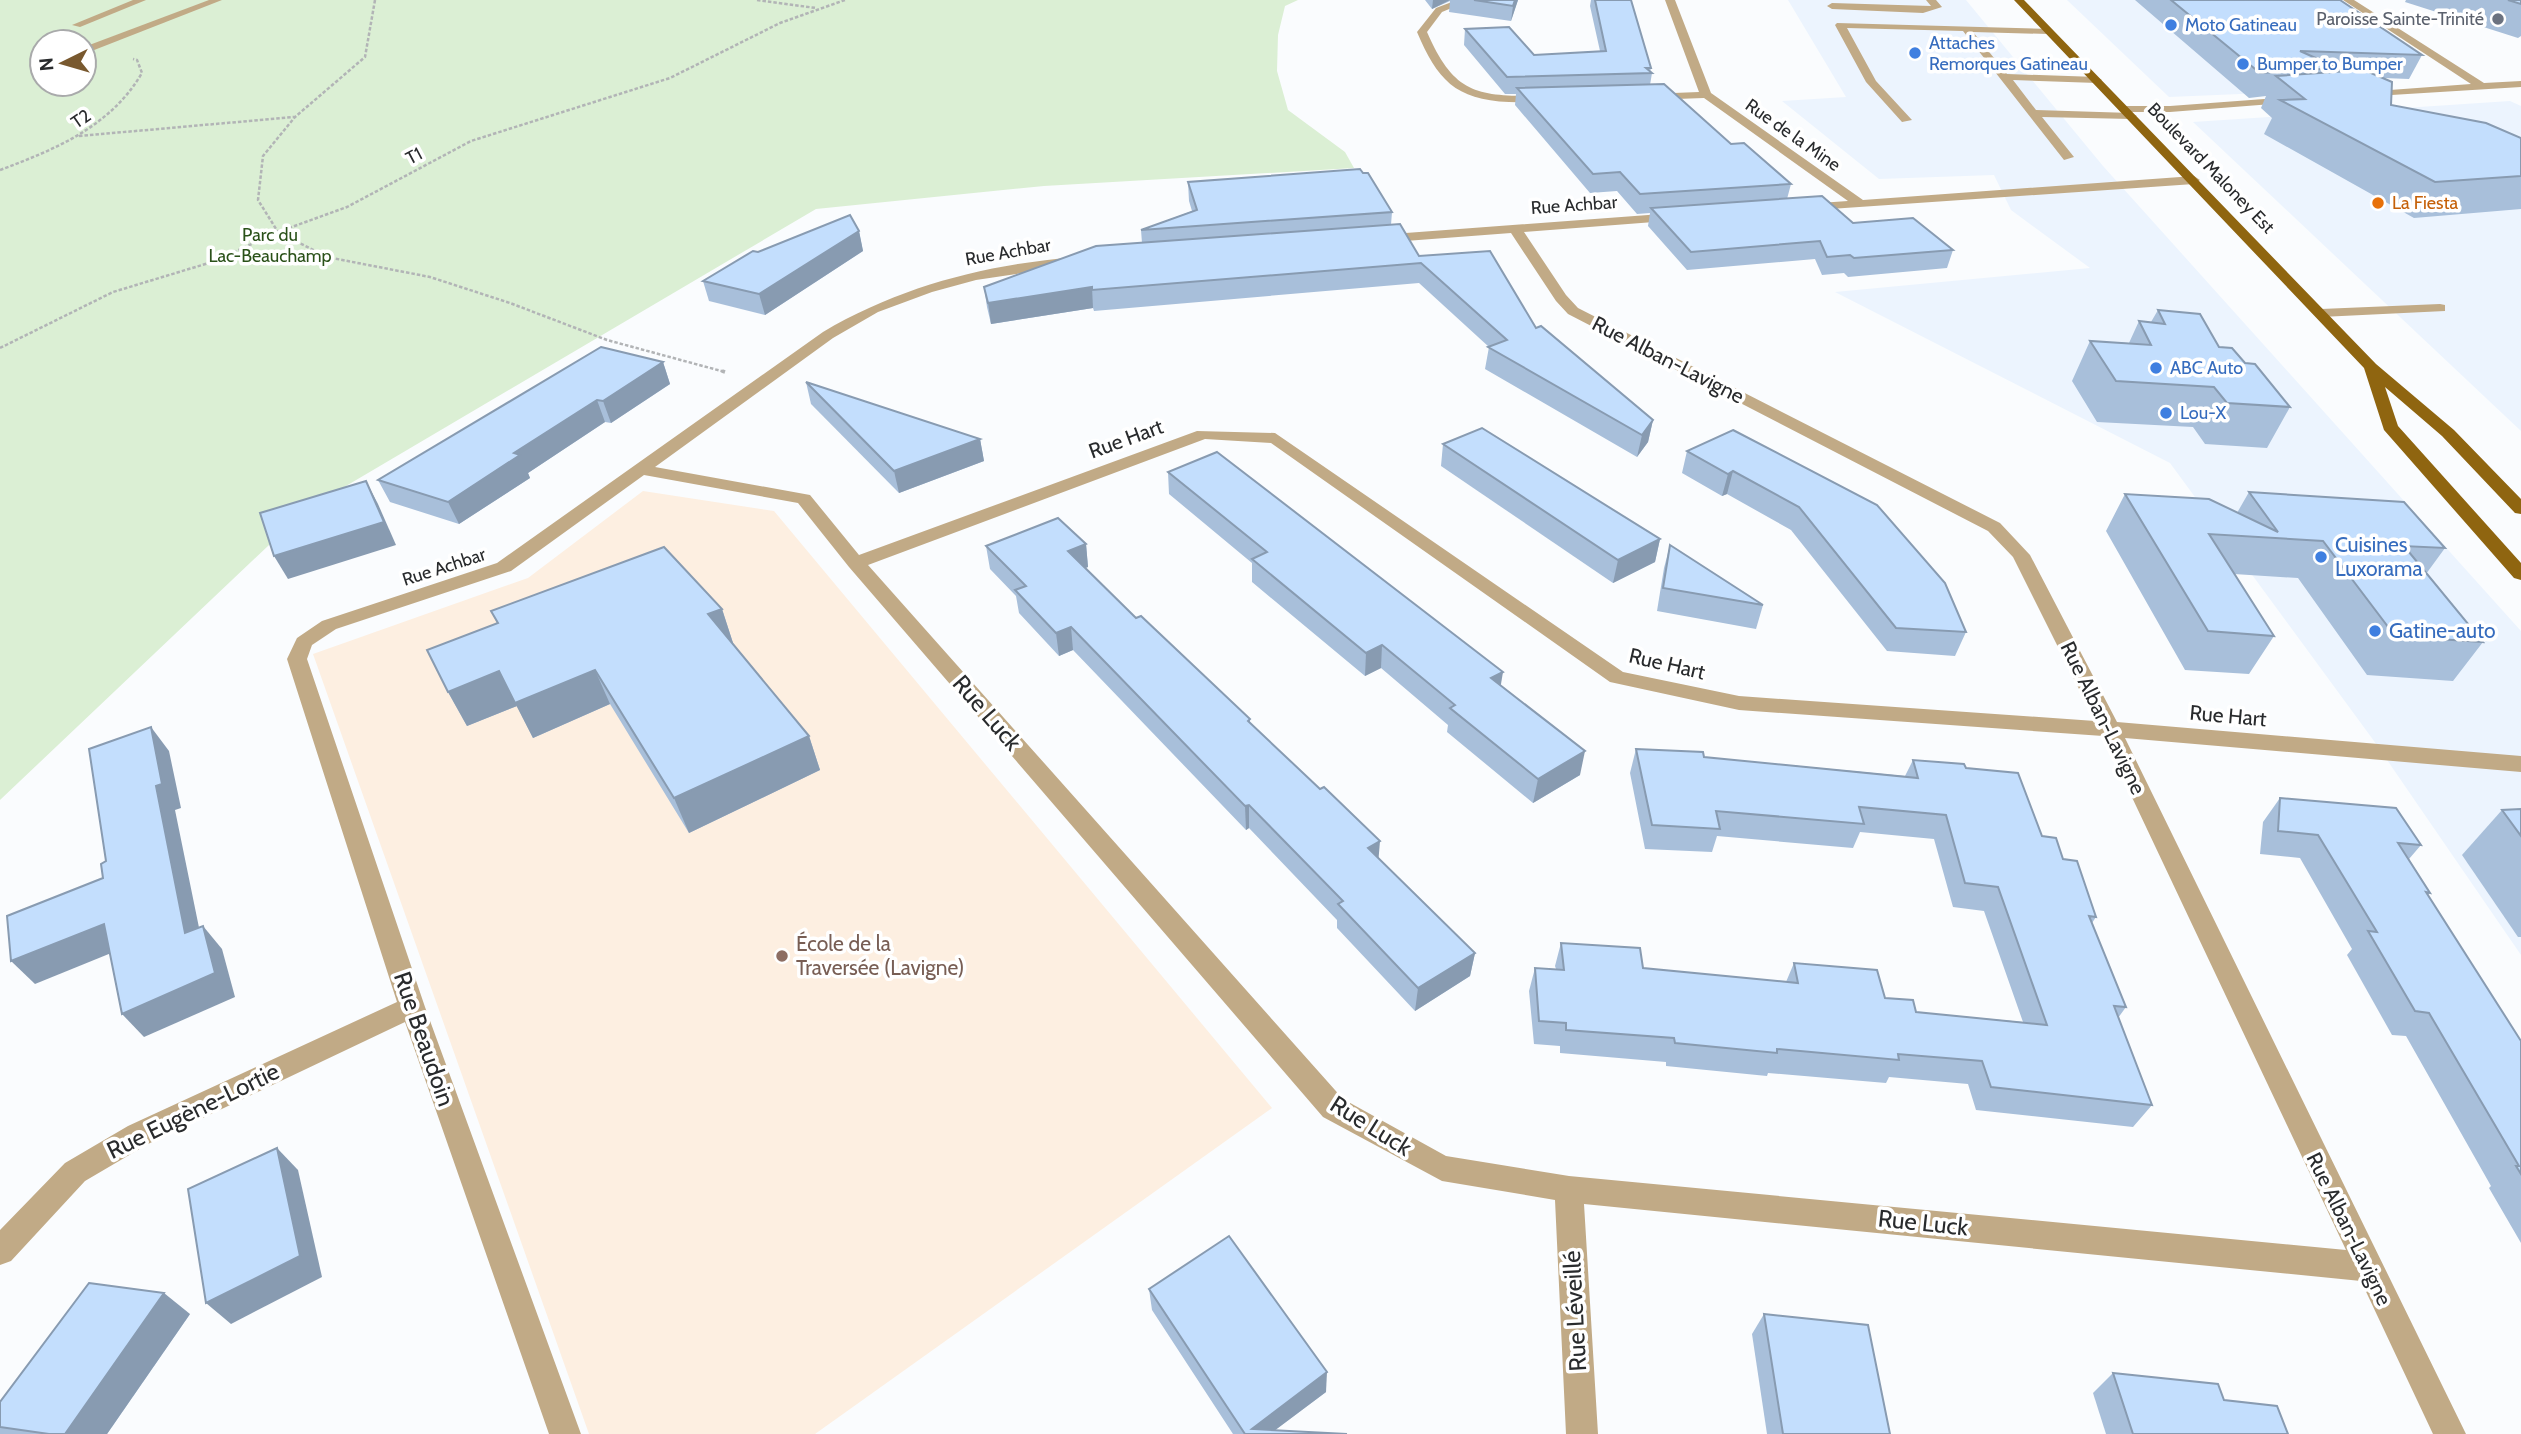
<svg xmlns="http://www.w3.org/2000/svg" width="2521" height="1434" viewBox="0 0 2521 1434" font-family="Cabin,sans-serif">
<rect width="100%" height="100%" fill="#fafcfe"/>
<g fill="#ecf4fe">
<polygon points="1788,0 1966,0 2103,166 2521,631 2521,955 2374,741 2170,463 1835,292 2090,268 2011,210 1994,175 1879,179 1782,101 1846,97"/>
<polygon points="2067,0 2224,0 2337,90 2169,97"/>
<polygon points="2510,101 2521,106 2521,431 2193,122"/>
</g>
<polygon fill="#fdefe1" points="643,491 774,511 1272,1108 815,1434 589,1434 313,654 528,578"/>
<path fill="#dbefd4" fill-rule="evenodd" d="M 0,0 L 1298,0 L 1285,6 L 1278,35 L 1277,71 L 1288,110 L 1345,152 L 1354,168 L 1044,186 L 816,209 L 307,509 L 0,800 ZM 42,42 L 84,42 L 84,84 L 42,84 Z"/>
<g fill="none" stroke-linecap="round" stroke-linejoin="round">
<g stroke="#b2b4b6" stroke-width="2.5" stroke-dasharray="3.5 2" stroke-linecap="butt">
<polyline points="375,0 365,57 295,117 263,156 258,200 278,232 327,257 430,277 510,303 607,340 725,372"/>
<polyline points="757,0 816,8"/>
<polyline points="79,136 294,117"/>
<path d="M 0,170 C 56,149 110,127 142,73 L 137,60 L 133,59"/>
<polyline points="0,348 113,292 212,262 278,232 347,207 471,141 670,78 780,23 845,0"/>
</g>
<polyline stroke="#b2b4b6" stroke-width="3.5" stroke-dasharray="6 2.5" stroke-linecap="butt" points="722,371 725,372"/>
<g fill="#c1aa86" fill-rule="evenodd">
<polygon points="133,0 146,0 80,27 72,25"/>
<polygon points="209,0 222,0 84,54 84,47"/>
<path d="M 1457,0 L 1471,0 L 1442,12 L 1427,32 C 1455,96 1478,96 1543,96 L 1547,97 L 1547,101 C 1535,104 1521,102 1509,102 C 1455,100 1437,79 1417,32 L 1436,8 Z"/>
<polygon points="1665,0 1675,0 1711,93 1863,200 2194,176 2200,180 2194,184 1801,211 1801,205 1805,204 1848,201 1704,98 1648,100 1643,97 1648,94 1699,92"/>
<polygon points="1926,0 1936,0 1942,7 1923,13 1832,9 1827,6 1832,3 1931,6"/>
<polygon points="2343,0 2354,0 2484,83 2521,81 2521,87 2359,97 2358,95 2363,92 2471,84"/>
<polygon points="1837,23 2051,29 2053,31 2048,34 1973,32 2007,74 2097,77 2102,80 2097,83 2013,80 2036,110 2131,113 2137,116 2131,119 2042,117 2074,157 2064,160 1963,31 1847,28 1876,81 1912,120 1902,122 1866,82 1835,25"/>
<polygon points="42,65 42,71 35,71 35,67"/>
<polygon points="2292,97 2296,98 2296,102 2170,112 2124,112 2118,109 2124,106 2170,106"/>
<path d="M 1675,213 L 1680,214 L 1680,220 L 1524,232 L 1566,295 L 1578,308 L 2000,523 L 2030,555 L 2117,722 L 2521,756 L 2521,772 L 2125,738 L 2466,1434 L 2433,1434 L 2361,1281 L 1584,1204 L 1598,1434 L 1566,1434 L 1555,1200 L 1442,1181 L 1323,1117 L 849,567 L 798,503 L 644,475 L 511,571 L 336,629 L 312,645 L 307,659 L 425,1007 L 581,1434 L 549,1434 L 405,1022 L 148,1144 L 85,1181 L 11,1261 L 0,1265 L 0,1230 L 65,1163 L 128,1126 L 397,1002 L 287,659 L 297,638 L 322,621 L 497,563 L 823,332 C 901,286 985,265 1075,257 L 1082,261 L 1075,265 L 976,280 L 932,292 L 878,312 L 833,338 L 655,467 L 810,495 L 859,555 L 1197,431 L 1275,433 L 1623,672 L 1739,696 L 2095,721 L 2013,557 L 1988,531 L 1568,314 L 1556,301 L 1511,233 L 1379,243 L 1372,239 L 1379,235 ZM 1205,439 L 1271,443 L 1610,682 L 1739,710 L 2103,736 L 2346,1250 L 1569,1176 L 1446,1156 L 1343,1099 L 868,565 Z"/>
<polygon points="2440,304 2445,305 2445,311 2321,317 2314,313 2321,309"/>
</g>
<polygon fill="#8f6510" fill-rule="evenodd" points="2014,0 2024,0 2376,364 2454,430 2521,499 2521,514 2515,513 2442,436 2385,387 2398,426 2521,563 2521,580 2514,578 2384,430 2364,368"/>
</g>
<g fill="#a8bfda">
<polygon points="1425,0 1518,0 1511,21 1449,12 1450,1 1432,9"/>
<polygon points="1591,0 1631,0 1651,68 1650,72 1652,73 1650,85 1731,144 1791,184 1787,199 1853,223 1953,250 1947,268 1848,277 1844,273 1822,275 1815,259 1687,270 1648,226 1650,213 1637,214 1617,191 1590,193 1515,105 1516,94 1505,94 1464,45 1465,29 1534,55 1600,51 1590,6"/>
<polygon points="2135,0 2340,0 2422,55 2409,79 2383,78 2391,105 2521,138 2521,209 2414,218 2264,134 2272,118 2261,108 2266,96 2249,98"/>
<polygon points="2406,0 2521,0 2521,36 2518,38 2405,2"/>
<polygon points="1188,182 1392,212 1391,225 1419,256 1536,328 1653,420 1648,442 1637,457 1485,369 1489,347 1419,283 1094,311 1093,308 991,324 987,307 984,287 1142,243 1141,230 1192,211 1189,201"/>
<polygon points="859,231 863,251 765,315 709,301 703,281 758,252"/>
<polygon points="2158,310 2245,363 2290,407 2267,448 2205,444 2193,427 2097,422 2072,381 2090,341 2129,343 2139,321 2151,322"/>
<polygon points="663,362 670,384 611,423 605,422 528,473 530,478 459,524 390,502 378,480"/>
<polygon points="806,382 980,439 984,461 899,493 811,404"/>
<polygon points="1733,430 1966,632 1955,656 1887,651 1791,530 1727,494 1722,496 1682,473 1687,451"/>
<polygon points="1443,444 1660,539 1655,562 1613,583 1441,466"/>
<polygon points="1168,472 1500,686 1580,775 1533,803 1447,732 1448,725 1381,668 1365,676 1252,582 1252,563 1169,494"/>
<polygon points="2249,492 2445,548 2426,574 2483,642 2453,681 2367,675 2298,578 2234,574 2274,636 2249,674 2185,670 2106,531 2125,494 2237,513"/>
<polygon points="1086,544 1088,567 1085,568 1136,618 1250,719 1250,723 1379,858 1475,953 1470,976 1415,1011 1337,928 1337,920 1249,828 1246,830 1073,650 1059,656 1019,613 1016,596 990,569 986,546"/>
<polygon points="1670,545 1763,605 1756,629 1657,611 1664,568"/>
<polygon points="722,609 733,643 732,643 809,736 820,770 689,833 610,704 533,738 517,706 467,726 448,692 497,623 491,611"/>
<polygon points="1636,749 1704,757 1905,776 1913,760 1966,768 2042,836 2063,859 2096,917 2092,923 2126,1007 2118,1018 2152,1105 2133,1127 1976,1110 1968,1084 1889,1077 1886,1083 1768,1073 1767,1076 1666,1066 1666,1062 1560,1053 1560,1046 1534,1044 1529,991 1535,968 1556,969 1555,966 1561,943 1643,968 1786,982 1794,963 1885,998 1916,1012 2023,1022 1984,911 1953,907 1934,839 1860,832 1853,848 1717,836 1712,852 1645,849 1630,773"/>
<polygon points="2280,798 2421,845 2409,859 2430,893 2428,895 2521,1041 2521,1243 2489,1188 2491,1186 2406,1036 2392,1035 2347,955 2352,949 2300,858 2260,854 2263,822"/>
<polygon points="2521,809 2521,937 2518,937 2462,855 2502,810"/>
<polygon points="1149,1289 1326,1392 1275,1430 1346,1434 1233,1434 1152,1310"/>
<polygon points="190,1314 107,1434 0,1434 0,1402"/>
<polygon points="1764,1314 1890,1434 1767,1434 1752,1334"/>
<polygon points="2113,1373 2224,1400 2288,1434 2106,1434 2093,1393"/>
</g>
<g fill="#889bb1">
<polygon points="1433,0 1450,0 1432,9"/>
<polygon points="1515,0 1518,0 1511,21 1513,6"/>
<polygon points="859,231 863,251 765,315 759,294"/>
<polygon points="1092,287 1093,308 991,324 988,303"/>
<polygon points="663,362 670,384 611,423 603,401"/>
<polygon points="597,400 605,422 528,473 530,478 459,524 448,502 514,453"/>
<polygon points="1653,420 1648,442 1637,457 1642,435"/>
<polygon points="980,439 984,461 899,493 894,471"/>
<polygon points="1733,471 1727,494 1722,496 1728,474"/>
<polygon points="366,481 378,504 396,545 288,579 274,556"/>
<polygon points="1660,539 1655,562 1613,583 1618,560"/>
<polygon points="1086,544 1088,567 1071,574 1068,551"/>
<polygon points="722,609 733,643 720,648 708,614"/>
<polygon points="1071,627 1073,650 1059,656 1056,633"/>
<polygon points="1382,645 1381,668 1365,676 1366,653"/>
<polygon points="595,670 610,704 533,738 515,703"/>
<polygon points="499,671 517,706 467,726 448,692"/>
<polygon points="1503,672 1499,696 1491,678"/>
<polygon points="151,727 169,751 181,808 175,810 205,957 185,933 156,786"/>
<polygon points="809,736 820,770 689,833 674,798"/>
<polygon points="1585,751 1580,775 1533,803 1538,779"/>
<polygon points="1249,805 1249,828 1246,830 1245,806"/>
<polygon points="1380,841 1378,865 1368,848"/>
<polygon points="104,924 126,947 35,984 11,961"/>
<polygon points="203,926 222,949 235,997 144,1037 122,1014"/>
<polygon points="1475,953 1470,976 1415,1011 1418,988"/>
<polygon points="277,1148 298,1170 322,1277 231,1324 206,1303"/>
<polygon points="164,1293 190,1314 107,1434 65,1434"/>
<polygon points="1327,1372 1326,1392 1270,1434 1252,1429"/>
</g>
<g fill="#c3defd" stroke="#889bb1" stroke-width="2">
<polygon points="1474,0 1515,0 1513,6"/>
<polygon points="1595,0 1631,0 1651,68 1646,68 1652,73 1507,77 1465,29 1509,27 1534,55 1606,51"/>
<polygon points="2171,0 2340,0 2422,55 2300,51 2338,68 2260,73"/>
<polygon points="2508,0 2521,0 2521,4"/>
<polygon points="2364,70 2392,82 2391,105 2486,123 2521,138 2521,176 2435,182 2280,100 2305,99 2276,76"/>
<polygon points="1664,84 1731,144 1744,143 1791,184 1640,194 1620,172 1593,174 1517,88"/>
<polygon points="1360,169 1363,173 1368,173 1392,212 1141,230 1197,210 1188,182"/>
<polygon points="1822,196 1853,223 1913,218 1953,250 1854,258 1850,255 1827,257 1820,241 1691,252 1651,208"/>
<polygon points="850,215 859,231 759,294 703,281 753,251 758,252"/>
<polygon points="1400,224 1419,256 1490,251 1536,328 1541,326 1653,420 1642,435 1488,347 1507,340 1421,263 1092,290 1092,287 988,303 984,287 1096,246"/>
<polygon points="2158,310 2200,314 2219,347 2232,348 2245,363 2255,364 2290,407 2227,403 2214,387 2116,381 2090,341 2151,345 2139,321 2165,324"/>
<polygon points="601,347 663,362 603,401 597,400 514,453 520,455 448,502 378,480"/>
<polygon points="806,382 980,439 894,471"/>
<polygon points="1482,428 1660,539 1618,560 1443,444"/>
<polygon points="1733,430 1877,505 1945,583 1966,632 1896,628 1799,507 1733,471 1728,474 1687,451"/>
<polygon points="1217,452 1503,672 1491,678 1585,751 1538,779 1450,708 1455,705 1382,645 1366,653 1252,559 1267,552 1168,472"/>
<polygon points="366,481 384,522 274,556 260,513"/>
<polygon points="2249,492 2404,502 2445,548 2404,546 2483,642 2395,636 2323,541 2209,534 2274,636 2208,631 2125,494 2209,499 2278,532"/>
<polygon points="1058,518 1086,544 1068,551 1136,618 1141,616 1250,719 1248,721 1320,789 1324,787 1380,841 1368,848 1475,953 1418,988 1338,904 1343,901 1249,805 1245,806 1071,627 1056,633 1015,590 1026,586 986,546"/>
<polygon points="1670,545 1763,605 1663,588"/>
<polygon points="664,547 722,609 708,614 809,736 674,798 595,670 515,703 499,671 448,692 427,650 498,623 491,611"/>
<polygon points="151,727 162,784 156,786 185,933 203,926 215,973 122,1014 104,924 11,961 7,916 103,878 101,864 106,861 89,749"/>
<polygon points="1636,749 1703,752 1704,757 1918,778 1913,760 1964,764 1966,768 2018,773 2042,836 2056,838 2063,859 2077,861 2096,917 2089,916 2126,1007 2114,1006 2152,1105 1991,1087 1982,1061 1898,1054 1899,1060 1777,1049 1777,1053 1675,1043 1674,1038 1566,1030 1566,1023 1539,1021 1535,968 1564,970 1561,943 1640,948 1643,968 1798,983 1794,963 1877,970 1885,998 1913,1000 1916,1012 2047,1025 1998,887 1965,883 1946,815 1859,807 1864,824 1716,811 1720,829 1652,825"/>
<polygon points="2280,798 2396,808 2421,845 2398,843 2430,893 2426,892 2521,1041 2521,1174 2516,1166 2519,1166 2429,1013 2415,1011 2368,931 2377,932 2318,835 2278,831"/>
<polygon points="2521,809 2521,836 2502,810"/>
<polygon points="277,1148 300,1256 206,1303 188,1189"/>
<polygon points="1229,1236 1327,1372 1252,1429 1347,1434 1245,1434 1149,1289"/>
<polygon points="89,1283 164,1293 65,1434 49,1434 0,1427 0,1402"/>
<polygon points="1764,1314 1868,1325 1890,1434 1783,1434"/>
<polygon points="2113,1373 2218,1384 2224,1400 2277,1406 2288,1434 2133,1434"/>
</g>
<circle fill="#6b7280" stroke="#fff" stroke-width="2.5" cx="2498" cy="19" r="7"/>
<g fill="#3f7fe0" stroke="#fff" stroke-width="2.5">
<circle cx="2171" cy="25" r="7"/>
<circle cx="1915" cy="53" r="7"/>
<circle cx="2243" cy="64" r="7"/>
<circle cx="2156" cy="368" r="7"/>
<circle cx="2166" cy="413" r="7"/>
<circle cx="2321" cy="557" r="7"/>
<circle cx="2375" cy="631" r="7"/>
</g>
<circle fill="#e8710a" stroke="#fff" stroke-width="2.5" cx="2378" cy="203" r="7"/>
<circle fill="#8d6e63" stroke="#fff" stroke-width="2.5" cx="782" cy="956" r="7"/>
<g text-anchor="middle" stroke-width="7" stroke-linejoin="round" paint-order="stroke">
<g font-size="18" fill="#5b616d" stroke="#fff" text-anchor="end">
<text x="2484" y="25">Paroisse Sainte-Trinité</text>
</g>
<g font-size="18" fill="#366cbe" stroke="#fff" text-anchor="start">
<text x="2185" y="31">Moto Gatineau</text>
<text x="1929" y="49">Attaches<tspan x="1929" dy="21">Remorques Gatineau</tspan></text>
<text x="2257" y="70">Bumper to Bumper</text>
<text x="2170" y="374">ABC Auto</text>
<text x="2180" y="419">Lou-X</text>
</g>
<g font-size="18" fill="#292b2d" stroke="#fff">
<text transform="translate(81 119) rotate(-34)" y="6">T2</text>
<text transform="translate(1793 135) rotate(35)" y="6">Rue de la Mine</text>
<text transform="translate(414 156) rotate(-28)" y="6">T1</text>
<text transform="translate(2211 168) rotate(46)" y="6">Boulevard Maloney Est</text>
<text transform="translate(1574 205) rotate(-4)" y="6">Rue Achbar</text>
<text transform="translate(1008 252) rotate(-10)" y="6">Rue Achbar</text>
<text transform="translate(444 567) rotate(-18)" y="6">Rue Achbar</text>
</g>
<g font-size="18" fill="#c56008" stroke="#fff" text-anchor="start">
<text x="2392" y="209">La Fiesta</text>
</g>
<g font-size="18" fill="#2a5119" stroke="#fff">
<text x="270" y="241">Parc du<tspan x="270" dy="21">Lac-Beauchamp</tspan></text>
</g>
<g font-size="21" fill="#292b2d" stroke="#fff">
<text transform="translate(1668 360) rotate(27)" y="7">Rue Alban-Lavigne</text>
<text transform="translate(1126 439) rotate(-20)" y="7">Rue Hart</text>
<text transform="translate(1667 664) rotate(13)" y="7">Rue Hart</text>
<text transform="translate(2228 716) rotate(5)" y="7">Rue Hart</text>
<text transform="translate(2103 718) rotate(64)" y="7">Rue Alban-Lavigne</text>
<text transform="translate(2349 1229) rotate(64)" y="7">Rue Alban-Lavigne</text>
</g>
<g font-size="21" fill="#366cbe" stroke="#fff" text-anchor="start">
<text x="2335" y="552">Cuisines<tspan x="2335" dy="24">Luxorama</tspan></text>
<text x="2389" y="638">Gatine-auto</text>
</g>
<g font-size="21" fill="#785e54" stroke="#fff" text-anchor="start">
<text x="796" y="951">École de la<tspan x="796" dy="24">Traversée (Lavigne)</tspan></text>
</g>
<g font-size="24" fill="#292b2d" stroke="#fff">
<text transform="translate(987 713) rotate(49)" y="8">Rue Luck</text>
<text transform="translate(424 1039) rotate(71)" y="8">Rue Beaudoin</text>
<text transform="translate(193 1111) rotate(-26)" y="8">Rue Eugène-Lortie</text>
<text transform="translate(1371 1126) rotate(32)" y="8">Rue Luck</text>
<text transform="translate(1923 1223) rotate(6)" y="8">Rue Luck</text>
<text transform="translate(1575 1311) rotate(-93)" y="8">Rue Léveillé</text>
</g>
</g>
<g transform="translate(63 63) rotate(265)"><circle r="33" fill="#ffffff" stroke="#a9aaab" stroke-width="2"/>
<path d="M0-5L12 26L0 18L-12 26Z" fill="#79592f"/>
<text y="-10" font-size="19" font-weight="bold" text-anchor="middle" fill="#292b2d">N</text>
</g>
</svg>
